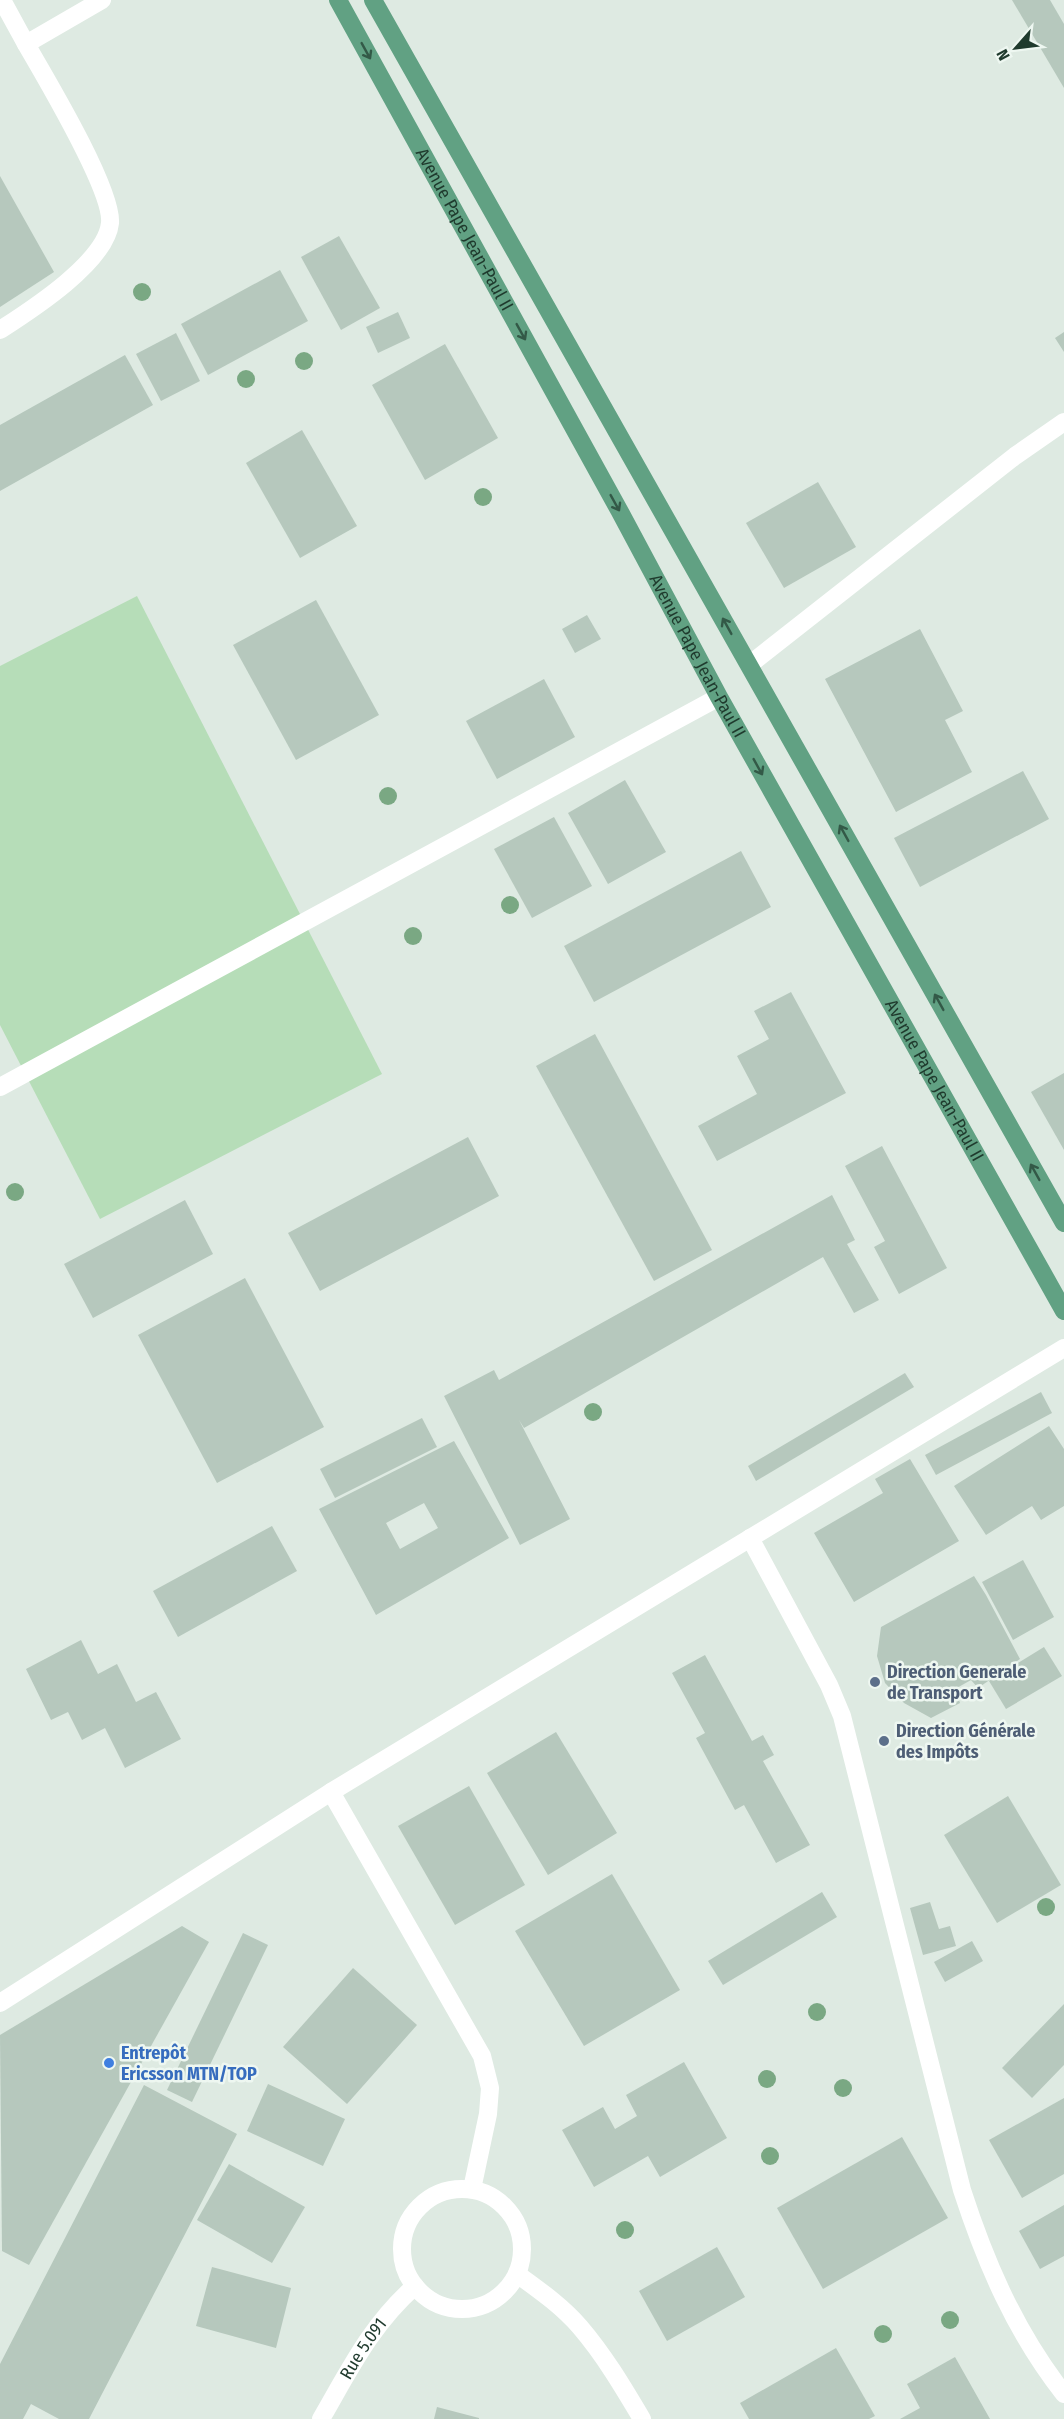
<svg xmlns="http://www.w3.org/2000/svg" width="1064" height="2419" viewBox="0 0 1064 2419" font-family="'Fira Sans Condensed',sans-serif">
<rect width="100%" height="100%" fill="#deeae2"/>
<polygon fill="#b6ddb8" points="137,596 382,1074 100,1219 0,1025 0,666"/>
<g fill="#b6c8bd" fill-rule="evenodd">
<polygon points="1012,0 1050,0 1064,24 1064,88"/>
<polygon points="0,176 54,272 0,307"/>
<polygon points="339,236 380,308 341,330 301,257"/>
<polygon points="280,270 308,321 208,375 181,324"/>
<polygon points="398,312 410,338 378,353 366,327"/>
<polygon points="1064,332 1064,352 1055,338"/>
<polygon points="176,333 200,381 161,401 136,354"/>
<polygon points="445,344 498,438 425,480 372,385"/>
<polygon points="125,355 153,405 0,491 0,425"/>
<polygon points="302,430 357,526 300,558 246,463"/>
<polygon points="818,482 856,547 784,588 746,523"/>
<polygon points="316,600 379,715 296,760 233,645"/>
<polygon points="587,615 601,639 575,653 562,629"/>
<polygon points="920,629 963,711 945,720 972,772 896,812 825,679"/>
<polygon points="544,679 575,737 497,779 466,721"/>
<polygon points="1023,771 1049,819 920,887 894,838"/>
<polygon points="625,780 666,852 608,884 568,813"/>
<polygon points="554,817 592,886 532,918 494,849"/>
<polygon points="741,851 771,907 594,1002 564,946"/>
<polygon points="791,992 846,1093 717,1161 698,1126 757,1094 737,1056 769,1039 754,1011"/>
<polygon points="595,1034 712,1250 654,1281 536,1066"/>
<polygon points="1064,1073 1064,1150 1031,1092"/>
<polygon points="468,1137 499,1196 320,1291 288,1233"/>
<polygon points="882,1146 947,1268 899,1294 874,1247 885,1241 845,1166"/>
<polygon points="832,1195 855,1240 847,1244 879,1300 854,1313 823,1257 524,1428 519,1420 570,1519 520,1545 444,1396 494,1370 499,1380"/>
<polygon points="185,1200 213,1254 93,1318 64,1264"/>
<polygon points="245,1278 324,1427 217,1483 138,1335"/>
<polygon points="905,1373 914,1387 756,1481 748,1466"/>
<polygon points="1041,1392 1052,1413 936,1475 925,1455"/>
<polygon points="422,1418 437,1447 335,1498 320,1469"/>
<polygon points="1049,1426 1064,1449 1064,1506 1041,1520 1032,1506 986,1535 954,1486"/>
<path d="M 454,1441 L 509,1538 L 376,1615 L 319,1509 ZM 424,1503 L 438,1528 L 400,1549 L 386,1523 Z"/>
<polygon points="910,1459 959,1541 854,1602 814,1533 883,1493 875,1479"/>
<polygon points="272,1526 297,1571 178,1637 153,1591"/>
<polygon points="1023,1560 1054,1617 1013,1640 982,1582"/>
<polygon points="974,1576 986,1595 1020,1659 978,1688 971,1680 955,1689 960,1703 931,1718 904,1703 885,1683 877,1656 881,1627"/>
<polygon points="81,1640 98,1674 117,1664 136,1702 156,1692 181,1739 125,1768 105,1728 82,1740 68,1712 51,1720 26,1669"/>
<polygon points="1044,1647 1062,1676 1006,1709 989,1681"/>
<polygon points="705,1655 752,1741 763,1735 774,1755 763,1761 810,1845 776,1863 744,1805 735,1810 696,1738 705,1733 672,1673"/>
<polygon points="556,1732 617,1833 548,1875 487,1773"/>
<polygon points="469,1786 525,1885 455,1925 398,1826"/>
<polygon points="1008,1796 1061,1885 997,1923 944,1835"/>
<polygon points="612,1874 680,1990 584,2046 515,1931"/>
<polygon points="822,1892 837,1917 723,1985 708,1961"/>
<polygon points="930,1902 939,1929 950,1926 956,1946 923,1955 910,1908"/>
<polygon points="182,1926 209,1942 29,2265 2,2251 0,2035"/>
<polygon points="243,1933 268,1945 192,2102 167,2090"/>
<polygon points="972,1941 983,1961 945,1982 934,1962"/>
<polygon points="353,1968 417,2025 347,2104 283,2047"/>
<polygon points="1064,2004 1064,2065 1032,2098 1002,2068"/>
<polygon points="684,2062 727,2138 660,2177 648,2156 594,2187 562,2130 603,2107 615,2129 637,2116 626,2095"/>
<polygon points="268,2084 345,2119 323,2166 247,2131"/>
<polygon points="144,2085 237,2134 89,2419 59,2419 31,2404 23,2419 0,2419 0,2364"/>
<polygon points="1064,2098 1064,2174 1022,2198 989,2140"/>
<polygon points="902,2137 948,2218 823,2289 777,2208"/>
<polygon points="229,2164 305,2207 272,2263 197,2220"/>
<polygon points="1064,2205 1064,2256 1040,2269 1019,2231"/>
<polygon points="717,2247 745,2297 667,2341 639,2291"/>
<polygon points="212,2267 291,2288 276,2348 196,2326"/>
<polygon points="836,2348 875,2416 869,2419 749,2419 740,2403"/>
<polygon points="955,2357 990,2419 900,2419 920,2408 907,2384"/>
<polygon points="437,2407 479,2418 479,2419 434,2419"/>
</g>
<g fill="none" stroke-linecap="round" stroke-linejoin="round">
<g stroke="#fff" stroke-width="18">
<polyline points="2,0 26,44 102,0"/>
<path d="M 0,330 C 31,310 106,262 110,223 C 113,190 45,77 26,44"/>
<polyline points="749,665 1015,456 1064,422"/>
<polyline points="0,1087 719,697"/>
<polyline points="0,2003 331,1792"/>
</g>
<g stroke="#fff" stroke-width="18">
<path d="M 750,1538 L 829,1685 L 842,1716 L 962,2190 C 986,2264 1016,2333 1064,2394"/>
<polyline points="472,2189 488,2114 490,2088 482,2056 331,1792 1064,1348"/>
<circle cx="462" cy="2249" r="60"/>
<path d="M 517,2274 C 539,2290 562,2306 580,2327 C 604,2355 623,2387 642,2419"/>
<path id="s1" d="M 321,2419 C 350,2369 371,2325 415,2286"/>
</g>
<g stroke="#61a183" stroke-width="18">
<path id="s2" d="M 338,0 L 619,510 L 719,697 L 1064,1311"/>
<polyline points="373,0 1064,1223"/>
</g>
</g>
<g fill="#7aa883">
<circle cx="142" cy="292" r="9"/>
<circle cx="304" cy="361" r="9"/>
<circle cx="246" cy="379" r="9"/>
<circle cx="483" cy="497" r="9"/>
<circle cx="388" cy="796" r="9"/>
<circle cx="510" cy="905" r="9"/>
<circle cx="413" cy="936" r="9"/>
<circle cx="15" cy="1192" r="9"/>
<circle cx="593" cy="1412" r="9"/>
<circle cx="1046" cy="1907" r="9"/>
<circle cx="817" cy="2012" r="9"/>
<circle cx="767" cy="2079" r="9"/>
<circle cx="843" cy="2088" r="9"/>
<circle cx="770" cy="2156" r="9"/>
<circle cx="625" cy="2230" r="9"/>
<circle cx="950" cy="2320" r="9"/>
<circle cx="883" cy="2334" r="9"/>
</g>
<defs><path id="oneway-shaft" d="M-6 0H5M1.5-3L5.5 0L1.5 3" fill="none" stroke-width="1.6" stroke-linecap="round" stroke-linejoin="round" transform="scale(1.5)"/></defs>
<g stroke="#335947">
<use href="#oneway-shaft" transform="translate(366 51) rotate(61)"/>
<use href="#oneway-shaft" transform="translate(521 332) rotate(61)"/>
<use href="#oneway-shaft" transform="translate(615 503) rotate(61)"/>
<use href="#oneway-shaft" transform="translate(727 626) rotate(-119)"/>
<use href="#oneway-shaft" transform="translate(758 767) rotate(61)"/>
<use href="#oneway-shaft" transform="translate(844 833) rotate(-119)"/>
<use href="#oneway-shaft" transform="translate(939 1002) rotate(-119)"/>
<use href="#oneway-shaft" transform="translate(1035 1172) rotate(-119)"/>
</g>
<g fill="#5c6f8a" stroke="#eef7f1" stroke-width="2">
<circle cx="875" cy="1682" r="6"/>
<circle cx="884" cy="1741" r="6"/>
</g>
<circle fill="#3f7fe0" stroke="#eef7f1" stroke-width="2" cx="109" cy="2063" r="6"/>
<g text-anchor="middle" stroke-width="5" stroke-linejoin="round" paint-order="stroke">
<g font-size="18" fill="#1f3a2d" stroke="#eef7f1">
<text dy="6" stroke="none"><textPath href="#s2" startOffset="262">Avenue Pape Jean-Paul II</textPath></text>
<text dy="6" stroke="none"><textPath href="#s2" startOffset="748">Avenue Pape Jean-Paul II</textPath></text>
<text dy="6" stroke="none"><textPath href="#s2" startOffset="1234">Avenue Pape Jean-Paul II</textPath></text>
<text dy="6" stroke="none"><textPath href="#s1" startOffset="82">Rue 5.091</textPath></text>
</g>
<g font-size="18" font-weight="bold" fill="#4e5e75" stroke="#eef7f1" text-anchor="start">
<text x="887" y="1678">Direction Generale<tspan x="887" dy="21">de Transport</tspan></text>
<text x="896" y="1737">Direction Générale<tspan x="896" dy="21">des Impôts</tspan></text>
</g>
<g font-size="18" font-weight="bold" fill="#366cbe" stroke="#eef7f1" text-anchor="start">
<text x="121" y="2059">Entrepôt<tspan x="121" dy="21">Ericsson MTN/TOP</tspan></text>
</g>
</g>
<g transform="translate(1016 48) rotate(242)" stroke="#eef7f1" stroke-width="4.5" paint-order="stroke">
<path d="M0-4.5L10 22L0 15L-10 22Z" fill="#1f3a2d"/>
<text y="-9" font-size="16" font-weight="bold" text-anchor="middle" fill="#1f3a2d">N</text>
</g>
</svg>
